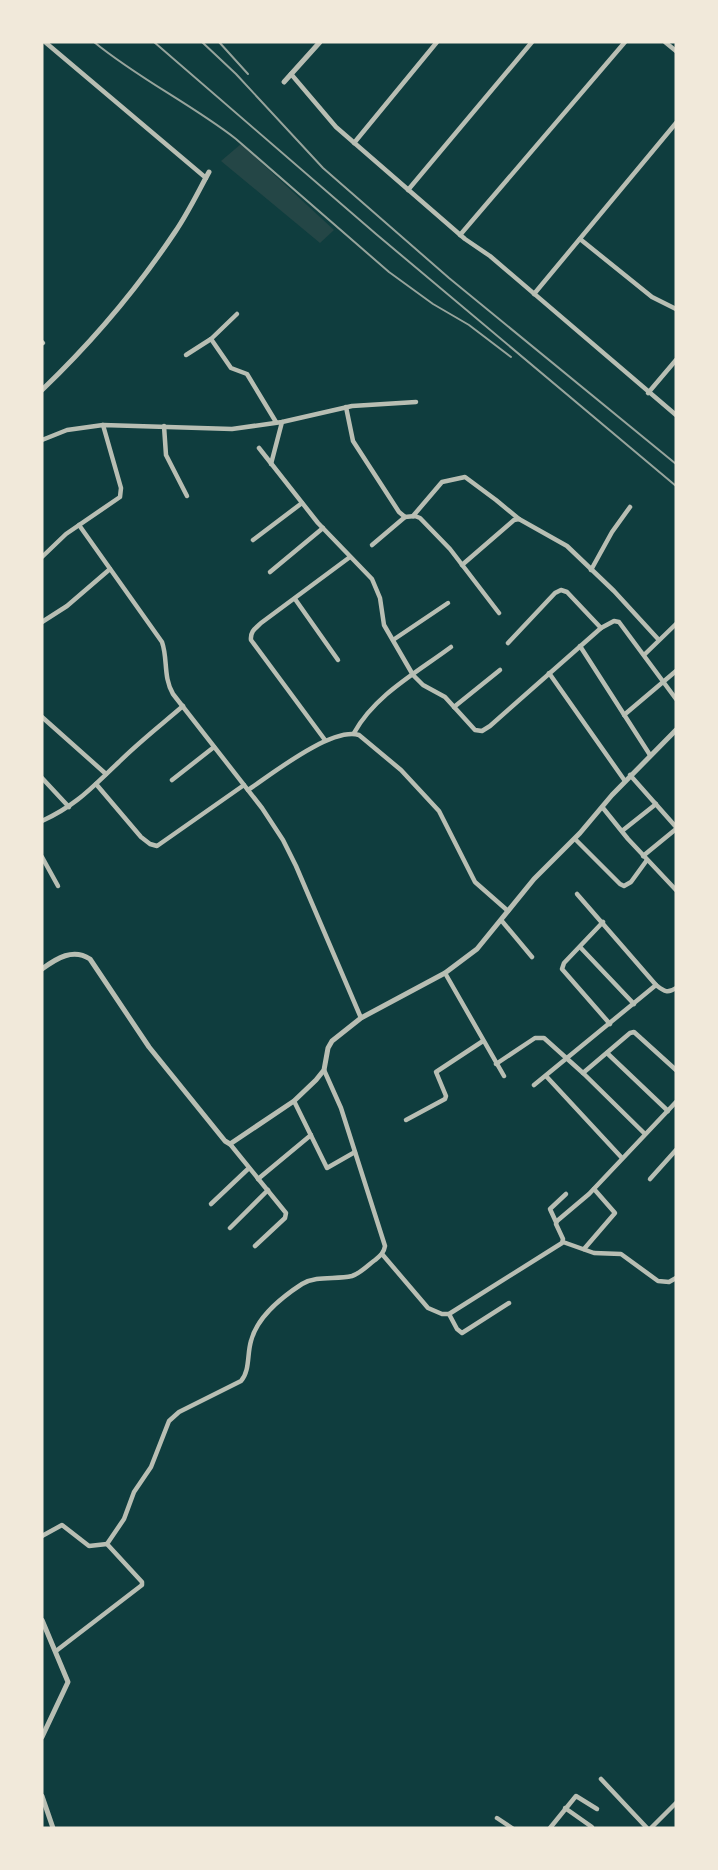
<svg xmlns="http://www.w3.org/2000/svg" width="718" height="1870" viewBox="0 0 718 1870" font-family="Helvetica,sans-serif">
<rect width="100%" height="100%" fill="#0f3d3e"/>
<polygon fill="#244646" points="241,144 334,230 320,243 221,161"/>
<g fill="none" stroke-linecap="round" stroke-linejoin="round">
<g stroke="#b8beb3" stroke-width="4.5">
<polyline points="45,42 206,178"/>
<polyline points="665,42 676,51"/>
<polyline points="291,74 336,127 465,239 490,256 676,415"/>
<polyline points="354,143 437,42"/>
<polyline points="408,190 532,42"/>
<polyline points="460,235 625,42"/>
<polyline points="580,239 652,297 676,309"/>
<polyline points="534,294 676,123"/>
<polyline points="211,339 231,368 247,374 276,422"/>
<polyline points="42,342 43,343"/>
<polyline points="186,355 211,339 237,314"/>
<polyline points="648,393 676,360"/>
<polyline points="346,407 353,441 399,512 405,517 415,516 420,518 450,549 499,613"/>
<polyline points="164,426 166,455 187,496"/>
<polyline points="42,440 67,430 103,425 232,429 282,422 352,406 416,402"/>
<polyline points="259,448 318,523 372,579 380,598 384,625 413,675 423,685 445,697 475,730 482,731 490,726 601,628 614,621 619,622 676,699"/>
<polyline points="271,464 282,422"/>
<polyline points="413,516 442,482 465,477 496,500 519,519"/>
<path d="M 79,525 L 162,642 C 168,659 163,677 173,694 L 262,808 L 283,840 L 296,866 L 361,1018"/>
<polyline points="253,540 302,503"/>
<polyline points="372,545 405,517"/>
<polyline points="42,557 66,534 120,497 121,488 103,425"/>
<polyline points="462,565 514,520 519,519 567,546 614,591 658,639"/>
<polyline points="591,570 612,532 630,507"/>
<polyline points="270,572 323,528"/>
<polyline points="295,599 338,660"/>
<polyline points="42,622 67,606 110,569"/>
<polyline points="393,640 448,603"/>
<polyline points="508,643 555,593 561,590 567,592 601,628"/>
<polyline points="580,646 650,755"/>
<polyline points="644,655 676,624"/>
<polyline points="549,673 625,781"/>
<polyline points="454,707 500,670"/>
<polyline points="624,715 676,671"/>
<polyline points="42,717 106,774"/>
<path d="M 354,733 C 375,695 416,673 451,647"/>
<path d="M 325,740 L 251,640 C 250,631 256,628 261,623 L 350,557"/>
<polyline points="630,775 676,827"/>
<polyline points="42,778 69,807"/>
<polyline points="172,780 214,747"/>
<polyline points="96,784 141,837 150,844 157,846 244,785"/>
<path d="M 248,790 C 272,774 331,727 359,735 L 401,770 L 439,811 L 475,882 L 508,911"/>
<polyline points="603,808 628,839 676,890"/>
<path d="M 42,821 C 78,804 91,788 119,762 C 139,742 161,725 183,706"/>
<polyline points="622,831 656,804"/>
<polyline points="575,839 620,884 624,886 631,882 647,860"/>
<polyline points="643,856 676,829"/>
<polyline points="42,857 58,886"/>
<path d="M 577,894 L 656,985 C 664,991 667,994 676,988"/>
<polyline points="501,920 532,957"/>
<polyline points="603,922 564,963 562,969 610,1024"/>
<polyline points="580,947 634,1004"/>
<polyline points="445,973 504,1076"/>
<polyline points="607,1053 668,1111"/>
<polyline points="496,1064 535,1038 544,1038 583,1073 645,1134"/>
<polyline points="583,1073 630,1033 634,1032 676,1070"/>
<polyline points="546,1076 622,1158"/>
<polyline points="534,1085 656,985"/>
<polyline points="294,1101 327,1168 355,1152"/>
<polyline points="406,1120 445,1099 446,1096 436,1072 483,1041"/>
<polyline points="230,1144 286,1213 285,1218 255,1246"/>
<polyline points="258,1179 311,1135"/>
<polyline points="650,1179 676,1150"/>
<polyline points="211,1204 249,1168"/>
<polyline points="556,1222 550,1209 566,1194"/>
<polyline points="230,1228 268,1190"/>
<polyline points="563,1242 594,1253 621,1254 658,1281 669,1282 676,1278"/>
<polyline points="584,1249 615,1213 594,1189"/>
<polyline points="382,1254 428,1308 442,1314 449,1314 562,1243 563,1239 556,1224 557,1221 589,1194 676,1102"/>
<polyline points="449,1314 457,1329 462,1333 509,1303"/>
<polyline points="42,1536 62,1525 89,1546 107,1544"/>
<path d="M 56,1651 L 142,1585 L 142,1582 L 107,1544 L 124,1519 L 134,1492 L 151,1467 L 169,1421 L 179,1412 L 241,1381 C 250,1371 247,1354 251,1341 C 257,1317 282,1297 302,1284 C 317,1275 336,1280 352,1276 C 361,1273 368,1265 375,1260 C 380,1256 384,1253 385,1246 L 341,1108 L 324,1070"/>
<polyline points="601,1779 647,1828"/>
<polyline points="565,1808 592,1827"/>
<polyline points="497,1818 512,1828"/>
<polyline points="550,1828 576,1796 597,1809"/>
<polyline points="651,1828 676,1803"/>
</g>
<g stroke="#b8beb3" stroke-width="5">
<polyline points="284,82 320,42"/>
<path d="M 42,390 C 91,343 137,289 175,232 C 188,213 198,192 209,172"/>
<path d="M 42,969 C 57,958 73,948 90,959 L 149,1047 L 225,1141 L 230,1144 L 294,1101 L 316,1080 L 324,1070 L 328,1048 L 332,1041 L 361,1018 L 445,973 L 477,949 L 534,879 L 580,833 L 612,795 L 676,730"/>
<polyline points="42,1620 68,1682 42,1737"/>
<polyline points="42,1796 53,1828"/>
</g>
<g stroke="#97a49c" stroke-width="2">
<path d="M 94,42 C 139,79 191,104 236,139 L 389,272 L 433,304 L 469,325 L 511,357"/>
<polyline points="154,42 376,234 676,486"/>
<polyline points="202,42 236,74 323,168 449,278 676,464"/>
<polyline points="219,42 248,74"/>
</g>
</g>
<rect width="718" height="1870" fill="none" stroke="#f1e9da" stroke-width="87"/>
</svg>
